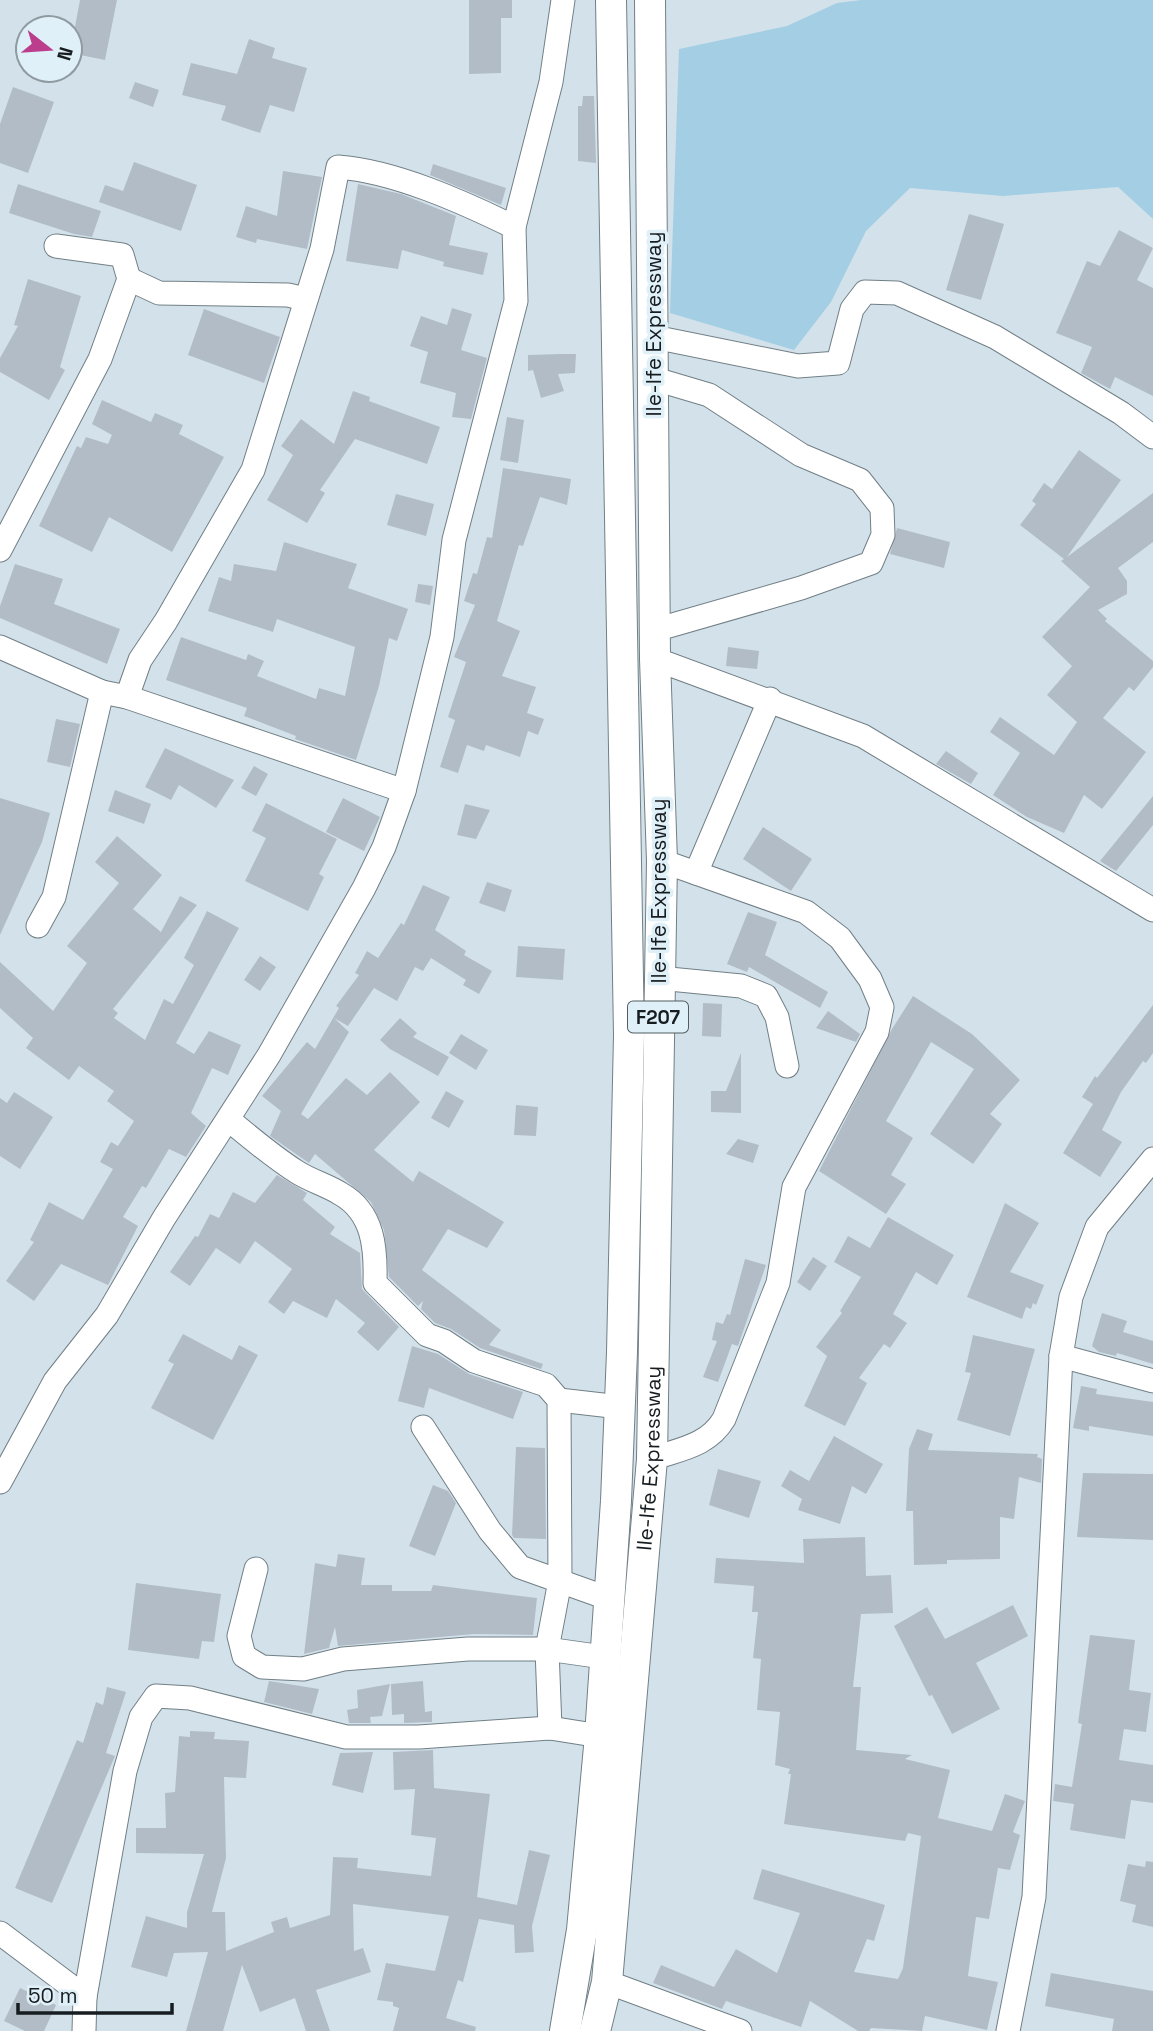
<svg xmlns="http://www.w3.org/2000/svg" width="1153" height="2031" viewBox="0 0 1153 2031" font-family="'Space Grotesk',sans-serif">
<rect width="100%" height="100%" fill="#d3e2ea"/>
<polygon fill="#a3cee4" points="861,0 1153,0 1153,219 1118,187 1003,196 910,188 866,231 831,302 794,350 670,313 679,49 787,26 837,3"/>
<g fill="#b2bcc7">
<polygon points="80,0 117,0 105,60 70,53"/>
<polygon points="469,0 512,0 512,18 501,18 501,73 469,74"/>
<polygon points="249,39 275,48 272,58 307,68 294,112 270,105 260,133 221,120 226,106 182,95 191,63 237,74"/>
<polygon points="135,82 159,90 153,107 129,98"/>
<polygon points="13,87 54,102 28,173 0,163 0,124"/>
<polygon points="583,96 594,96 596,163 578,161 578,106 582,106"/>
<polygon points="134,162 197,185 181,231 99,202 105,185 123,191"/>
<polygon points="433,164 506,188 501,205 430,175"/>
<polygon points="283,171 322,177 307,249 257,239 256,243 236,237 246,206 277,216"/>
<polygon points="18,184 101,211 92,237 74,234 9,213"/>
<polygon points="358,184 401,194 456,216 449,245 488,253 483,275 443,266 444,262 402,250 398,269 346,261"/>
<polygon points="969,214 1004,224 981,300 946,290"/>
<polygon points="1119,230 1153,248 1137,280 1153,288 1153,396 1115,377 1110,389 1081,373 1092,347 1056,333 1087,261 1100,266"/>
<polygon points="28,279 81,296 60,367 65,370 49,400 0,372 0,358 18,326 14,325"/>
<polygon points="452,308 472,314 461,350 487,358 471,419 452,417 456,393 420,383 428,352 410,346 421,316 447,325"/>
<polygon points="204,309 280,337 264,383 188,355"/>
<polygon points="561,354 576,354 575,373 558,374 564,391 541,398 533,370 528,371 528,355"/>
<polygon points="353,391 370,397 369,401 440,427 427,464 355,439 320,490 325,493 307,523 267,500 293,455 281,446 301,419 334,444"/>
<polygon points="102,400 151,422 155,413 183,425 179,434 224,457 172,552 109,517 92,552 39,526 77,446 81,448 86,437 108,444 112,435 92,424"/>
<polygon points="507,417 524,420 518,463 500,460"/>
<polygon points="1079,450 1121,480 1067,557 1153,493 1153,542 1118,568 1127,581 1127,594 1098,610 1107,619 1105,621 1153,661 1153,667 1134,691 1129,687 1103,718 1146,752 1102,809 1084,795 1064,833 1027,817 993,795 1020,753 990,732 1000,717 1054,755 1077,722 1047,695 1072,666 1042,637 1090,587 1061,561 1064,559 1020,525 1036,504 1032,501 1044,483 1052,489"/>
<polygon points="503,468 571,479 567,505 540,497 523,546 519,545 497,621 520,631 502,676 536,687 527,713 544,719 538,735 528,731 520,757 486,745 484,751 467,745 458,773 440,767 455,720 448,717 466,662 454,657 475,605 464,601 473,573 477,574 487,537 492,538"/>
<polygon points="396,494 434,504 426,536 387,525"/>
<polygon points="897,528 950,542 944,568 890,554"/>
<polygon points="284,542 357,564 348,588 408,609 397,641 389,638 379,686 356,760 295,739 296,736 244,716 247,708 166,680 181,637 246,660 248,654 264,661 257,676 316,699 319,688 345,696 355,647 277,619 273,632 208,611 219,577 231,581 234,564 276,571"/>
<polygon points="15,564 63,579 54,604 120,629 107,664 0,618 0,606"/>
<polygon points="418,584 433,586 430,605 415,602"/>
<polygon points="728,647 759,651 757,669 726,666"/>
<polygon points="56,719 80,724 70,767 47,762"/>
<polygon points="165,748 234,780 216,808 179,785 171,800 145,787"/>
<polygon points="946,751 978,773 971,784 936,764"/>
<polygon points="254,766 268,774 256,796 241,788"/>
<polygon points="115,790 151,804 144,824 108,811"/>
<polygon points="1153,796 1153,825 1116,871 1100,861"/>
<polygon points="0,798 50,813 42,842 0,935"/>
<polygon points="343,798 380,817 364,851 326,832"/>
<polygon points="266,803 337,839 319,874 324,877 308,911 245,881 266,838 252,831"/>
<polygon points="465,804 490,810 476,839 457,835"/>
<polygon points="763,827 812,859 791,891 743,859"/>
<polygon points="117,836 162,875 133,909 161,932 180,896 197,905 113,1009 118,1013 114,1018 145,1040 164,999 173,1004 194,965 184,958 207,911 239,928 176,1043 194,1054 209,1031 241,1045 228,1075 212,1068 191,1113 206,1126 186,1157 169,1149 146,1188 142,1186 123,1217 138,1226 108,1285 61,1264 34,1301 6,1281 34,1242 30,1240 49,1202 83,1220 113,1169 100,1162 111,1142 118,1146 134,1121 107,1101 114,1091 79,1066 69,1080 26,1048 33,1038 0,1008 0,962 53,1011 87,963 67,946 119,883 95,862"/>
<polygon points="487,882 512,890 505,912 479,903"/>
<polygon points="423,885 450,897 435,930 466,951 464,955 492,971 479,994 463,985 466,980 431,958 423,971 415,967 397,1001 374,988 348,1026 334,1018 349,1032 301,1114 308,1119 346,1078 367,1095 390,1072 420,1102 374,1150 413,1182 419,1171 504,1222 487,1248 448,1229 422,1270 501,1330 489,1345 543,1364 541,1369 480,1348 451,1329 435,1323 421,1309 423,1301 418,1306 389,1277 384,1230 371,1202 315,1154 309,1163 270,1136 281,1111 262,1096 307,1042 315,1049 339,1008 336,1006 359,975 355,973 367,951 378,958 401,923 404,925"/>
<polygon points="748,912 777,922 765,955 828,992 820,1008 749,967 747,972 727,964"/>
<polygon points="518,946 565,949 563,980 516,977"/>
<polygon points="260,956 276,967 260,991 244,980"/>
<polygon points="913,996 972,1034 1020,1080 990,1114 1002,1124 973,1164 930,1134 974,1069 931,1042 886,1121 913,1138 891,1175 906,1184 886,1214 819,1171 892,1029"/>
<polygon points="703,1003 722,1004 721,1037 702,1036"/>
<polygon points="1153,1005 1153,1053 1146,1063 1143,1061 1121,1092 1102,1130 1122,1142 1100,1177 1063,1153 1093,1104 1082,1097 1095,1076 1097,1078"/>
<polygon points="828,1011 860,1034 856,1042 816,1028"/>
<polygon points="400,1018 417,1033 413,1037 449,1057 438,1076 390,1049 380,1040"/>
<polygon points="461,1034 488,1050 476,1070 449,1053"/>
<polygon points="741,1053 741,1113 711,1112 711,1091 726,1091"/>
<polygon points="446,1091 464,1101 449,1128 431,1118"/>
<polygon points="14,1092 53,1117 20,1169 0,1156 0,1098 7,1103"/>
<polygon points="516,1105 538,1107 536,1136 514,1135"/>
<polygon points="738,1139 759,1145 753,1163 726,1154"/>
<polygon points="277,1175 307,1193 303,1200 335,1227 330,1234 360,1253 362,1289 399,1327 378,1351 357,1332 365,1323 336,1299 327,1318 293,1301 284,1314 268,1302 292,1269 255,1241 240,1264 216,1248 190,1286 170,1272 195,1236 198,1237 210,1214 219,1218 233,1192 255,1203"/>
<polygon points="1005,1203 1039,1223 1010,1272 1044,1285 1036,1305 1033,1303 1031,1309 1026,1307 1022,1319 967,1297"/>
<polygon points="888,1217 954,1255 937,1285 916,1272 893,1314 907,1323 890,1348 884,1344 859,1378 867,1383 845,1426 804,1406 827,1356 816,1347 842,1313 840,1311 861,1277 834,1262 848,1236 870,1248"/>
<polygon points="813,1257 827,1266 810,1291 797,1282"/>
<polygon points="745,1259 766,1265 738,1346 732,1344 718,1382 703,1377 717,1341 712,1340 716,1322 723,1324 727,1314 730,1315"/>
<polygon points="1102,1313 1127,1321 1123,1332 1153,1341 1153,1364 1117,1353 1116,1356 1099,1352 1092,1346"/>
<polygon points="183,1334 232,1360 239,1345 258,1355 213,1440 151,1408 174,1364 168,1361"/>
<polygon points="973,1335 1035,1349 1010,1436 957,1420 971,1373 965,1372"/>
<polygon points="412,1346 438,1354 469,1374 523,1392 513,1419 429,1388 424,1408 398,1401"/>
<polygon points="1081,1386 1097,1389 1096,1394 1153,1402 1153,1436 1089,1426 1089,1431 1073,1428"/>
<polygon points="917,1429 933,1434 928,1450 1038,1454 1037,1457 1042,1459 1041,1483 1019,1477 1014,1519 1000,1517 1000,1559 947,1560 947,1564 914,1565 913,1511 906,1511 909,1449"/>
<polygon points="834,1436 883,1464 866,1494 852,1486 840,1524 798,1510 802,1499 781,1486 790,1470 809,1481"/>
<polygon points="516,1447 545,1448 546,1539 514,1538 512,1535"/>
<polygon points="718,1469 761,1481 749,1518 709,1505"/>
<polygon points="1083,1473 1153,1474 1153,1540 1077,1537"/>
<polygon points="433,1485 448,1491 456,1503 435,1556 409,1546"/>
<polygon points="865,1537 866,1576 891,1575 893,1613 861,1614 853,1687 861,1687 856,1750 912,1755 905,1759 950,1770 938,1818 992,1831 1005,1794 1025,1801 1013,1832 1020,1835 1010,1870 998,1868 989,1919 976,1917 968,1976 998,1982 987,2030 925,2016 922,2031 871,2028 869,2031 858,2031 810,2001 801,2027 726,2001 722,2009 653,1983 661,1965 714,1987 736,1949 777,1973 800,1913 753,1899 762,1869 885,1905 874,1941 867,1939 854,1972 898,1979 903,1968 921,1836 908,1833 905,1841 784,1824 791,1774 788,1774 790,1769 775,1765 780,1712 757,1710 761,1659 753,1658 758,1612 752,1612 754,1586 714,1583 716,1558 804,1563 803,1539"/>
<polygon points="338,1554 365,1558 361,1585 392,1585 392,1591 431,1591 433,1585 537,1598 533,1635 474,1634 338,1646 335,1627 329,1648 304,1654 315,1563 336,1567"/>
<polygon points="136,1583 221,1594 214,1642 202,1641 199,1659 128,1650"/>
<polygon points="1013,1605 1028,1636 976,1663 1000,1709 952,1734 932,1695 929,1696 894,1626 927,1607 945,1639"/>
<polygon points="1090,1635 1135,1640 1129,1690 1151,1693 1146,1732 1124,1729 1119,1760 1153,1765 1153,1803 1131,1800 1125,1839 1070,1830 1074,1804 1053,1801 1055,1784 1072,1787 1082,1724 1078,1723"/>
<polygon points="269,1681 319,1689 312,1714 264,1702"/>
<polygon points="423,1681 425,1712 432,1711 432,1722 404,1723 404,1714 392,1715 391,1684"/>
<polygon points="390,1684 382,1716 370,1717 371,1723 349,1723 347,1710 358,1708 357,1690"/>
<polygon points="107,1687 126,1692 106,1753 115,1756 52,1903 15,1888 77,1740 83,1743 96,1702 103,1705"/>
<polygon points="190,1731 215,1732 214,1739 249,1741 246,1778 224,1777 226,1858 212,1912 225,1912 226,1951 274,1932 271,1922 287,1917 290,1928 330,1915 333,1857 358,1858 357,1868 431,1876 436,1838 411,1835 415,1789 394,1790 393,1752 433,1750 434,1788 490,1794 477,1897 517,1905 529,1850 550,1855 532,1926 534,1952 515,1953 514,1925 479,1919 463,1982 458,1980 446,2018 476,2027 475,2031 393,2031 399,2008 393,2006 393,2002 377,2000 386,1963 435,1971 449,1916 353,1904 354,1951 363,1948 371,1972 316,1990 330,2031 306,2031 295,1998 260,2012 242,1965 223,2031 186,2031 208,1952 174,1953 167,1977 131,1967 146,1916 187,1928 187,1912 204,1854 136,1853 136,1828 166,1828 165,1793 175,1792 179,1736 190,1737"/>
<polygon points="373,1752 363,1793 332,1785 340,1753"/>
<polygon points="1146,1861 1153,1862 1153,1927 1132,1922 1136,1905 1120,1901 1128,1864 1145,1867"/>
<polygon points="1051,1973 1153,1991 1153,2031 1112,2031 1114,2019 1045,2006"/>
<polygon points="20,1988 56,2005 44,2031 25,2031 4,2021"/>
</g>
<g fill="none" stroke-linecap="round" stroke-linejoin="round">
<defs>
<g id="minor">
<polyline points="129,279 159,293 288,295 305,299"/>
<polyline points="654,337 798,366 838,363 852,309 865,292 897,293 995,337 1121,413 1153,437"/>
<polyline points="655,379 709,395 801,455 860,480 882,508 883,535 871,563 801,588 655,630"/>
<polyline points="0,550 100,359 129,279 122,255 56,246"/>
<polyline points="0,647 102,692 127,697 404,791"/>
<polyline points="655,659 863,736 1153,910"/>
<path d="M 127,697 L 140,660 L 166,621 L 253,470 L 322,249 L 338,167 C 394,171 463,202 514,227"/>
<polyline points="696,873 770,699"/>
<polyline points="38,926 54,897 102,692"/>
<polyline points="659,978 741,986 766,996 777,1017 787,1066"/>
<path d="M 229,1120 C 251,1138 273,1157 297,1172 C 311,1181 327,1185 341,1194 C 374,1213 376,1249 375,1283 L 427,1335 L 444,1341 L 474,1361 L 546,1385 L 559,1400 L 560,1581 L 547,1649 L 550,1728"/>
<polyline points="1061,1356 1153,1381"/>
<polyline points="559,1400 620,1407"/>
<polyline points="423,1427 490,1531 520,1567 610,1599"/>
<path d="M 652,1459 C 680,1449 708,1446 724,1419 L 778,1283 L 794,1187 L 877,1032 L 882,1007 L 870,979 L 840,938 L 806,912 L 662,861"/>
<polyline points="0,1482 55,1381 107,1315 164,1218 269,1055 364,888 384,847 404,791 442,637 454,540 516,301 514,227 551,82 563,0"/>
<polyline points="256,1569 239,1636 244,1656 262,1667 303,1669 343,1659 468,1649 547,1649 603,1657"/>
<polyline points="0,1933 85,1997 84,2031"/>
<polyline points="607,1982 740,2031"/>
<polyline points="85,1997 125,1771 141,1717 156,1696 190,1698 346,1737 419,1737 550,1728 600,1736"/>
<polyline points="1008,2031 1034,1897 1061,1356 1071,1297 1097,1227 1153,1159"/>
</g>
<g id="major">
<polyline points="565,2031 582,1930 600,1736 616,1501 622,1352 629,1035 611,0"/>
<path id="s1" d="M 595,2031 L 607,1982 L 652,1459 L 662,861 L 655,659 L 650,0"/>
</g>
</defs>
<use href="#minor" stroke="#717f86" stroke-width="25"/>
<use href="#major" stroke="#717f86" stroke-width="32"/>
<use href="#minor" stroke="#fff" stroke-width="23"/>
<use href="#major" stroke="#fff" stroke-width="30"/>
</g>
<g text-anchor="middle" stroke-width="7" stroke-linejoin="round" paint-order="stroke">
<rect fill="#e0f0f8" stroke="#535c60" stroke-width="2" x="628" y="1001.5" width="60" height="31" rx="5"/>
<g font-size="19" font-weight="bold" fill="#161c1f">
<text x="658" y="1024">F207</text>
</g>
<g font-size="21" fill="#161c1f" stroke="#e0f0f8">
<text transform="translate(654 324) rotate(-90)" y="7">Ile-Ife Expressway</text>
<text transform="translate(659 891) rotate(-90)" y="7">Ile-Ife Expressway</text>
<text dy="7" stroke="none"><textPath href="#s1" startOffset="576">Ile-Ife Expressway</textPath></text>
</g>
</g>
<g transform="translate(49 49) rotate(107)"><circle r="33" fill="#e0f0f8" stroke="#8f9ba1" stroke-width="2"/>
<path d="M0-5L12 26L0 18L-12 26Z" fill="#bb3d8b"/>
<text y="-10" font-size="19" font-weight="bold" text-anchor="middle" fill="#161c1f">N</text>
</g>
<path d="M18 2003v10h154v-10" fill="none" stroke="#161c1f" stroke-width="3.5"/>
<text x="28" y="2003" font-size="21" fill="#161c1f" stroke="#e0f0f8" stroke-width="5" paint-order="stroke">50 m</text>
</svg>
